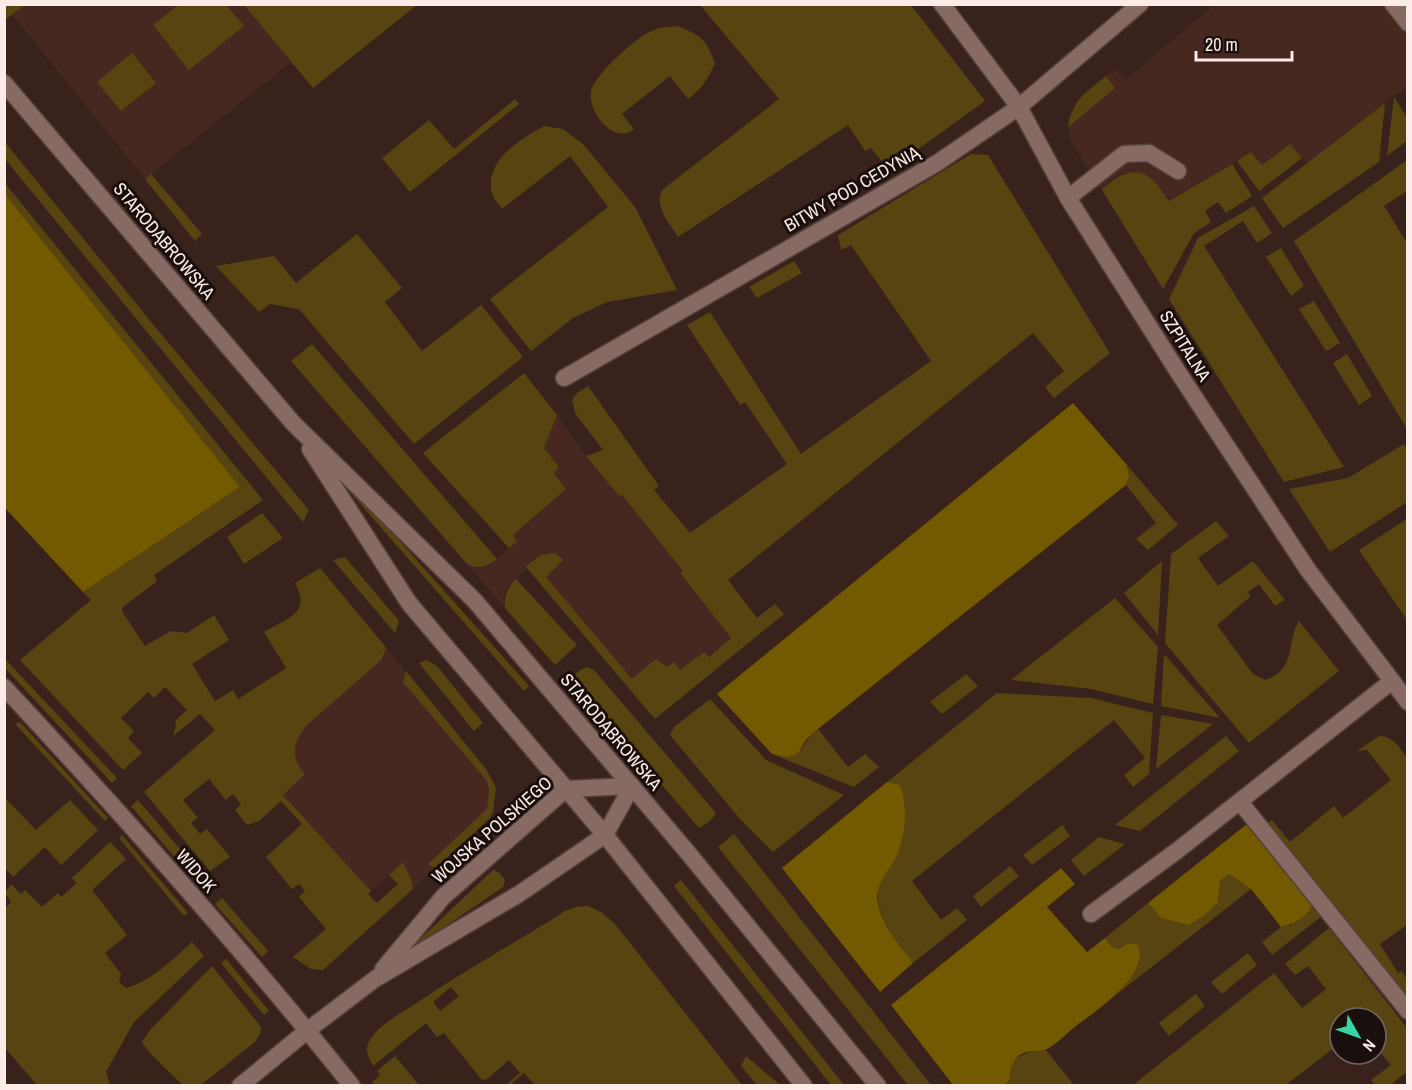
<svg xmlns="http://www.w3.org/2000/svg" width="1412" height="1090" viewBox="0 0 1412 1090" font-family="'Archivo Narrow',sans-serif">
<rect width="100%" height="100%" fill="#39221c"/>
<g fill="#462820">
<polygon points="25,4 244,5 291,62 145,179 12,14"/>
<polygon points="1214,5 1407,5 1407,92 1404,88 1307,163 1290,144 1262,165 1251,152 1168,201 1143,174 1133,172 1120,174 1110,181 1102,190 1071,142 1068,127 1069,117 1078,99 1115,69 1125,80"/>
<polygon points="557,415 586,456 620,496 622,495 683,571 680,574 731,638 645,708 527,568 508,587 504,596 505,608 467,564 477,569 487,566 497,559 516,542 512,535 566,489 554,472 559,466 544,448"/>
<polygon points="385,646 486,769 496,788 493,812 490,818 413,889 411,879 403,863 371,891 283,795 305,774 298,767 295,758 295,748 298,736 306,726 385,651"/>
</g>
<g fill="#574411" fill-rule="evenodd">
<polygon points="5,4 25,4 25,5 5,20"/>
<polygon points="226,5 244,26 189,70 153,25 178,5"/>
<polygon points="244,5 417,5 313,88"/>
<path d="M 700,5 L 911,5 L 985,101 L 889,170 L 871,148 L 865,151 L 848,125 L 678,237 C 669,222 654,208 662,190 L 779,99 Z"/>
<path d="M 677,26 C 701,35 706,39 715,63 C 708,79 702,89 688,99 L 670,76 L 622,114 L 634,129 C 632,131 629,133 626,133 C 607,137 588,109 591,91 C 594,75 638,35 654,30 C 661,27 669,27 677,26 Z"/>
<polygon points="132,53 156,83 121,111 97,82"/>
<path d="M 1106,76 L 1115,88 L 1068,127 C 1072,101 1086,92 1106,76 Z"/>
<polygon points="1394,97 1407,118 1407,141 1387,156"/>
<polygon points="515,99 519,104 410,192 382,158 429,120 454,149"/>
<polygon points="1385,103 1379,162 1283,228 1262,198"/>
<path d="M 544,126 L 563,129 L 583,144 L 635,207 L 677,290 L 607,302 L 573,318 L 531,351 L 490,299 L 608,207 L 570,156 L 502,209 C 499,204 493,199 492,193 C 484,161 520,139 544,126 Z"/>
<polygon points="4,141 156,328 309,510 303,522 5,159"/>
<polygon points="1290,144 1302,158 1259,191 1237,161 1251,152 1262,165"/>
<path d="M 971,154 L 988,155 L 1110,353 L 1054,398 L 1045,387 L 1064,371 L 1033,333 L 728,580 L 757,618 L 775,604 L 784,614 L 655,719 L 526,567 C 535,558 543,553 556,553 L 563,560 L 546,577 L 632,679 L 656,659 L 667,667 L 674,662 L 680,670 L 704,652 L 709,657 L 731,638 L 680,573 L 683,571 L 622,495 L 619,496 L 586,456 L 603,450 L 575,413 L 572,400 L 577,393 L 588,386 L 659,486 L 654,490 L 690,533 L 787,464 L 745,402 L 740,405 L 687,325 L 710,312 L 801,454 L 931,361 L 851,245 L 841,250 L 838,235 Z"/>
<polygon points="1407,160 1407,191 1384,206 1407,243 1407,429 1294,241"/>
<path d="M 1232,164 L 1252,196 L 1226,213 L 1218,202 L 1205,211 L 1211,222 L 1194,233 L 1163,289 L 1102,190 C 1116,175 1137,163 1155,182 C 1160,187 1164,195 1169,201 Z"/>
<polygon points="151,174 202,234 195,241 145,179"/>
<path d="M 4,182 L 263,500 L 154,575 L 157,581 L 122,608 L 123,613 L 145,646 L 171,631 L 187,633 L 214,615 L 229,640 L 192,664 L 215,701 L 233,690 L 238,699 L 286,668 L 264,632 C 287,618 312,614 295,583 L 320,568 L 385,646 L 385,651 L 381,660 L 306,726 C 293,743 290,758 305,774 L 283,795 L 371,891 L 368,894 L 377,903 L 398,884 L 389,875 L 403,862 L 411,879 L 413,889 L 323,970 L 311,969 L 293,957 L 326,929 L 299,897 L 305,891 L 299,884 L 292,889 L 266,857 L 302,824 L 281,801 L 259,821 L 247,825 L 235,810 L 241,804 L 233,794 L 226,800 L 209,779 L 183,800 L 198,818 L 191,823 L 200,834 L 207,829 L 230,857 L 210,871 L 144,792 L 215,730 L 200,714 L 173,736 L 176,726 L 175,721 L 187,710 L 165,687 L 154,698 L 148,692 L 121,718 L 134,731 L 128,738 L 142,753 L 123,770 L 20,660 L 91,600 L 83,592 L 240,487 L 5,194 Z"/>
<polygon points="1254,206 1272,233 1257,243 1243,221 1204,246 1344,467 1284,482 1169,299 1198,238"/>
<polygon points="357,234 402,288 385,302 422,351 481,305 523,357 414,444 299,309 270,304 259,312 216,266 274,256 296,283"/>
<polygon points="1281,248 1304,286 1291,296 1266,257"/>
<polygon points="794,261 802,273 757,298 749,287"/>
<polygon points="1314,301 1340,343 1326,351 1299,309"/>
<path d="M 312,344 L 497,559 C 486,567 480,570 467,564 L 291,361 Z"/>
<polygon points="1347,354 1372,396 1359,405 1333,363"/>
<polygon points="524,373 557,415 544,448 559,467 554,473 566,489 513,535 517,542 509,548 423,453"/>
<polygon points="1404,444 1407,450 1407,502 1330,552 1289,489 1348,478"/>
<polygon points="1127,465 1178,525 1148,550 1136,539 1156,523 1126,485 1129,477"/>
<polygon points="328,467 390,530 529,686 524,691"/>
<polygon points="262,513 283,538 244,564 227,537"/>
<polygon points="1407,519 1407,620 1359,550"/>
<path d="M 1216,521 L 1229,536 L 1198,558 L 1218,586 L 1253,561 L 1285,600 L 1275,606 L 1259,584 L 1248,592 L 1251,596 L 1217,625 L 1253,674 L 1265,680 C 1298,669 1285,643 1299,621 L 1339,671 L 1249,743 L 1165,643 L 1171,554 Z"/>
<polygon points="345,557 399,621 395,633 333,560"/>
<polygon points="1162,561 1158,635 1124,593"/>
<path d="M 516,579 L 577,645 L 555,665 L 505,608 C 504,595 507,589 516,579 Z"/>
<polygon points="1115,598 1158,647 1153,704 1091,689 1011,680"/>
<polygon points="1164,654 1220,718 1161,706"/>
<polygon points="5,659 117,778 112,783 5,668"/>
<polygon points="427,660 437,666 483,723 474,731 419,663"/>
<polygon points="587,667 594,670 716,813 710,821 699,828 570,678 580,670"/>
<polygon points="406,671 486,769 496,788 493,812 490,818 435,869 428,864 487,809 489,790 487,781 403,682"/>
<polygon points="966,674 978,686 942,714 930,702"/>
<polygon points="997,693 1091,698 1153,713 1149,774 1133,787 1124,775 1145,758 1114,720 912,881 941,920 957,908 967,920 913,963 894,939 884,921 878,903 878,883 896,857 898,784 887,782"/>
<polygon points="710,699 766,760 844,795 773,852 740,819 670,735 674,727"/>
<polygon points="1161,715 1213,724 1156,769"/>
<polygon points="20,722 108,818 105,821 15,724"/>
<path d="M 818,729 L 848,767 L 865,754 L 879,767 L 854,787 L 772,754 C 804,760 797,748 818,729 Z"/>
<polygon points="1226,736 1239,751 1140,831 1115,825"/>
<path d="M 1379,736 C 1394,736 1399,747 1407,758 L 1407,925 L 1380,944 L 1398,973 L 1402,971 L 1407,980 L 1407,995 L 1266,824 L 1272,820 L 1290,842 L 1334,806 L 1343,818 L 1391,780 L 1367,750 L 1357,751 Z"/>
<polygon points="4,797 36,830 70,800 98,830 61,865 45,847 13,877 5,868"/>
<polygon points="138,800 203,876 196,882 131,806"/>
<polygon points="1062,825 1070,836 1032,865 1023,855"/>
<polygon points="734,834 931,1085 908,1085 718,847"/>
<polygon points="122,835 188,913 184,916 119,838"/>
<polygon points="1099,837 1125,844 1084,876 1071,860"/>
<path d="M 110,842 L 126,859 L 92,890 L 127,935 L 105,953 L 121,974 L 119,982 L 126,988 C 153,980 172,960 192,942 L 204,956 L 134,1022 L 106,1072 L 110,1085 L 37,1085 L 5,1048 L 4,909 L 11,902 L 5,893 L 11,884 L 21,894 L 25,890 L 42,907 L 58,893 L 61,897 L 77,883 L 72,878 Z"/>
<polygon points="1010,866 1019,876 981,907 973,896"/>
<path d="M 493,870 C 500,872 502,875 505,881 L 503,887 L 402,956 Z"/>
<path d="M 1229,874 L 1251,889 L 1116,995 C 1128,980 1146,963 1136,944 L 1127,944 L 1118,949 L 1112,947 L 1105,938 L 1148,903 L 1161,918 L 1218,902 L 1220,881 Z"/>
<polygon points="681,880 844,1085 831,1085 674,886"/>
<polygon points="222,898 268,951 262,957 215,904"/>
<polygon points="1313,904 1322,916 1272,955 1262,942 1281,927 1291,925"/>
<path d="M 588,906 L 601,912 L 615,924 L 742,1085 L 535,1085 L 524,1073 L 510,1085 L 506,1085 L 520,1073 L 509,1060 L 487,1079 L 482,1080 L 444,1033 L 437,1037 L 426,1023 L 373,1066 C 368,1057 364,1049 370,1040 C 379,1025 398,1015 412,1006 C 462,972 515,943 565,911 L 576,907 ZM 451,987 L 459,996 L 440,1011 L 433,1002 Z"/>
<polygon points="1329,928 1407,1028 1407,1072 1390,1085 1375,1085 1371,1080 1391,1065 1376,1047 1376,1018 1340,1018 1340,1043 1286,1085 1133,1085 1274,973 1302,1008 1326,989 1308,966 1295,975 1285,964"/>
<polygon points="1248,953 1257,965 1222,994 1211,982"/>
<polygon points="226,959 269,1011 264,1015 221,963"/>
<path d="M 212,966 L 261,1027 L 260,1034 L 255,1042 L 201,1085 L 183,1085 C 175,1077 144,1049 142,1042 L 151,1029 Z"/>
<polygon points="1196,994 1205,1006 1169,1036 1159,1023"/>
<path d="M 1046,1050 L 1074,1085 L 1005,1086 L 1010,1079 C 1006,1056 1028,1051 1046,1050 Z"/>
<polygon points="395,1056 419,1085 375,1085 372,1082 380,1075 377,1071"/>
<polygon points="746,1056 780,1085 757,1085 741,1066"/>
</g>
<g fill="#735900">
<polygon points="5,194 240,487 83,592 5,508"/>
<polygon points="1073,403 1127,465 1129,477 1126,485 818,729 806,740 798,753 789,757 772,754 717,694"/>
<path d="M 887,782 L 898,784 L 902,789 C 907,811 906,836 896,857 C 882,883 869,888 884,921 C 891,937 903,949 913,963 L 880,992 L 782,868 Z"/>
<path d="M 1247,824 L 1313,904 C 1306,917 1295,924 1281,927 L 1251,889 L 1229,874 L 1220,881 L 1218,902 L 1206,914 L 1189,925 L 1161,918 L 1148,903 Z"/>
<path d="M 1061,868 L 1075,884 L 1047,907 L 1087,952 L 1105,938 L 1112,947 L 1118,949 L 1127,944 L 1137,944 C 1152,974 1097,1010 1076,1026 C 1067,1033 1057,1044 1047,1049 C 1039,1053 1028,1049 1020,1055 C 1013,1060 1009,1070 1010,1079 L 1005,1085 L 953,1085 L 891,1005 Z"/>
</g>
<g fill="none" stroke-linecap="round" stroke-linejoin="round">
<defs>
<g id="service">
<polyline points="1393,4 1408,23"/>
<polyline points="1068,198 1124,154 1149,153 1178,171"/>
</g>
<g id="minor">
<polyline points="942,4 1019,107 1068,198 1178,372 1308,570 1408,702"/>
<polyline points="564,378 937,163 1019,107 1140,4"/>
<path d="M 4,687 C 124,816 242,948 352,1086"/>
<polyline points="1240,802 1408,1011"/>
<polyline points="1091,914 1178,850 1392,681"/>
<polyline points="383,969 443,897 566,789 632,786"/>
<polyline points="240,1086 308,1030 375,979 519,894 605,835 632,786"/>
</g>
<g id="tertiary">
<polyline points="4,83 293,423 475,601 689,854 878,1086"/>
<polyline points="310,449 409,603 605,835 804,1086"/>
</g>
</defs>
<use href="#service" stroke="#55413c" stroke-width="19"/>
<use href="#minor" stroke="#55413c" stroke-width="19"/>
<use href="#tertiary" stroke="#55413c" stroke-width="19"/>
<use href="#service" stroke="#866a63" stroke-width="16"/>
<use href="#minor" stroke="#866a63" stroke-width="16"/>
<use href="#tertiary" stroke="#866a63" stroke-width="16"/>
</g>
<g text-anchor="middle" stroke-width="6" stroke-linejoin="round" paint-order="stroke">
<g font-size="18" fill="#fcebe7" stroke="#190f0c">
<text transform="translate(852 189) rotate(-30)" y="6">BITWY POD CEDYNIĄ</text>
<text transform="translate(164 241) rotate(50)" y="6">STARODĄBROWSKA</text>
<text transform="translate(1185 346) rotate(58)" y="6">SZPITALNA</text>
<text transform="translate(611 732) rotate(50)" y="6">STARODĄBROWSKA</text>
<text transform="translate(492 830) rotate(-41)" y="6">WOJSKA POLSKIEGO</text>
<text transform="translate(196 871) rotate(49)" y="6">WIDOK</text>
</g>
</g>
<rect width="1412" height="1090" fill="none" stroke="#fcebe7" stroke-width="12"/>
<g transform="translate(1358 1036) rotate(130)"><circle r="28" fill="#190f0c" stroke="#746764" stroke-width="1.5"/>
<path d="M0-4.5L10 22L0 15L-10 22Z" fill="#39d4a5"/>
<text y="-9" font-size="16" font-weight="bold" text-anchor="middle" fill="#fcebe7">N</text>
</g>
<path d="M1196 51v9h96v-9" fill="none" stroke="#fcebe7" stroke-width="3"/>
<text x="1205" y="51" font-size="18" fill="#fcebe7" stroke="#190f0c" stroke-width="4.5" paint-order="stroke">20 m</text>
</svg>
